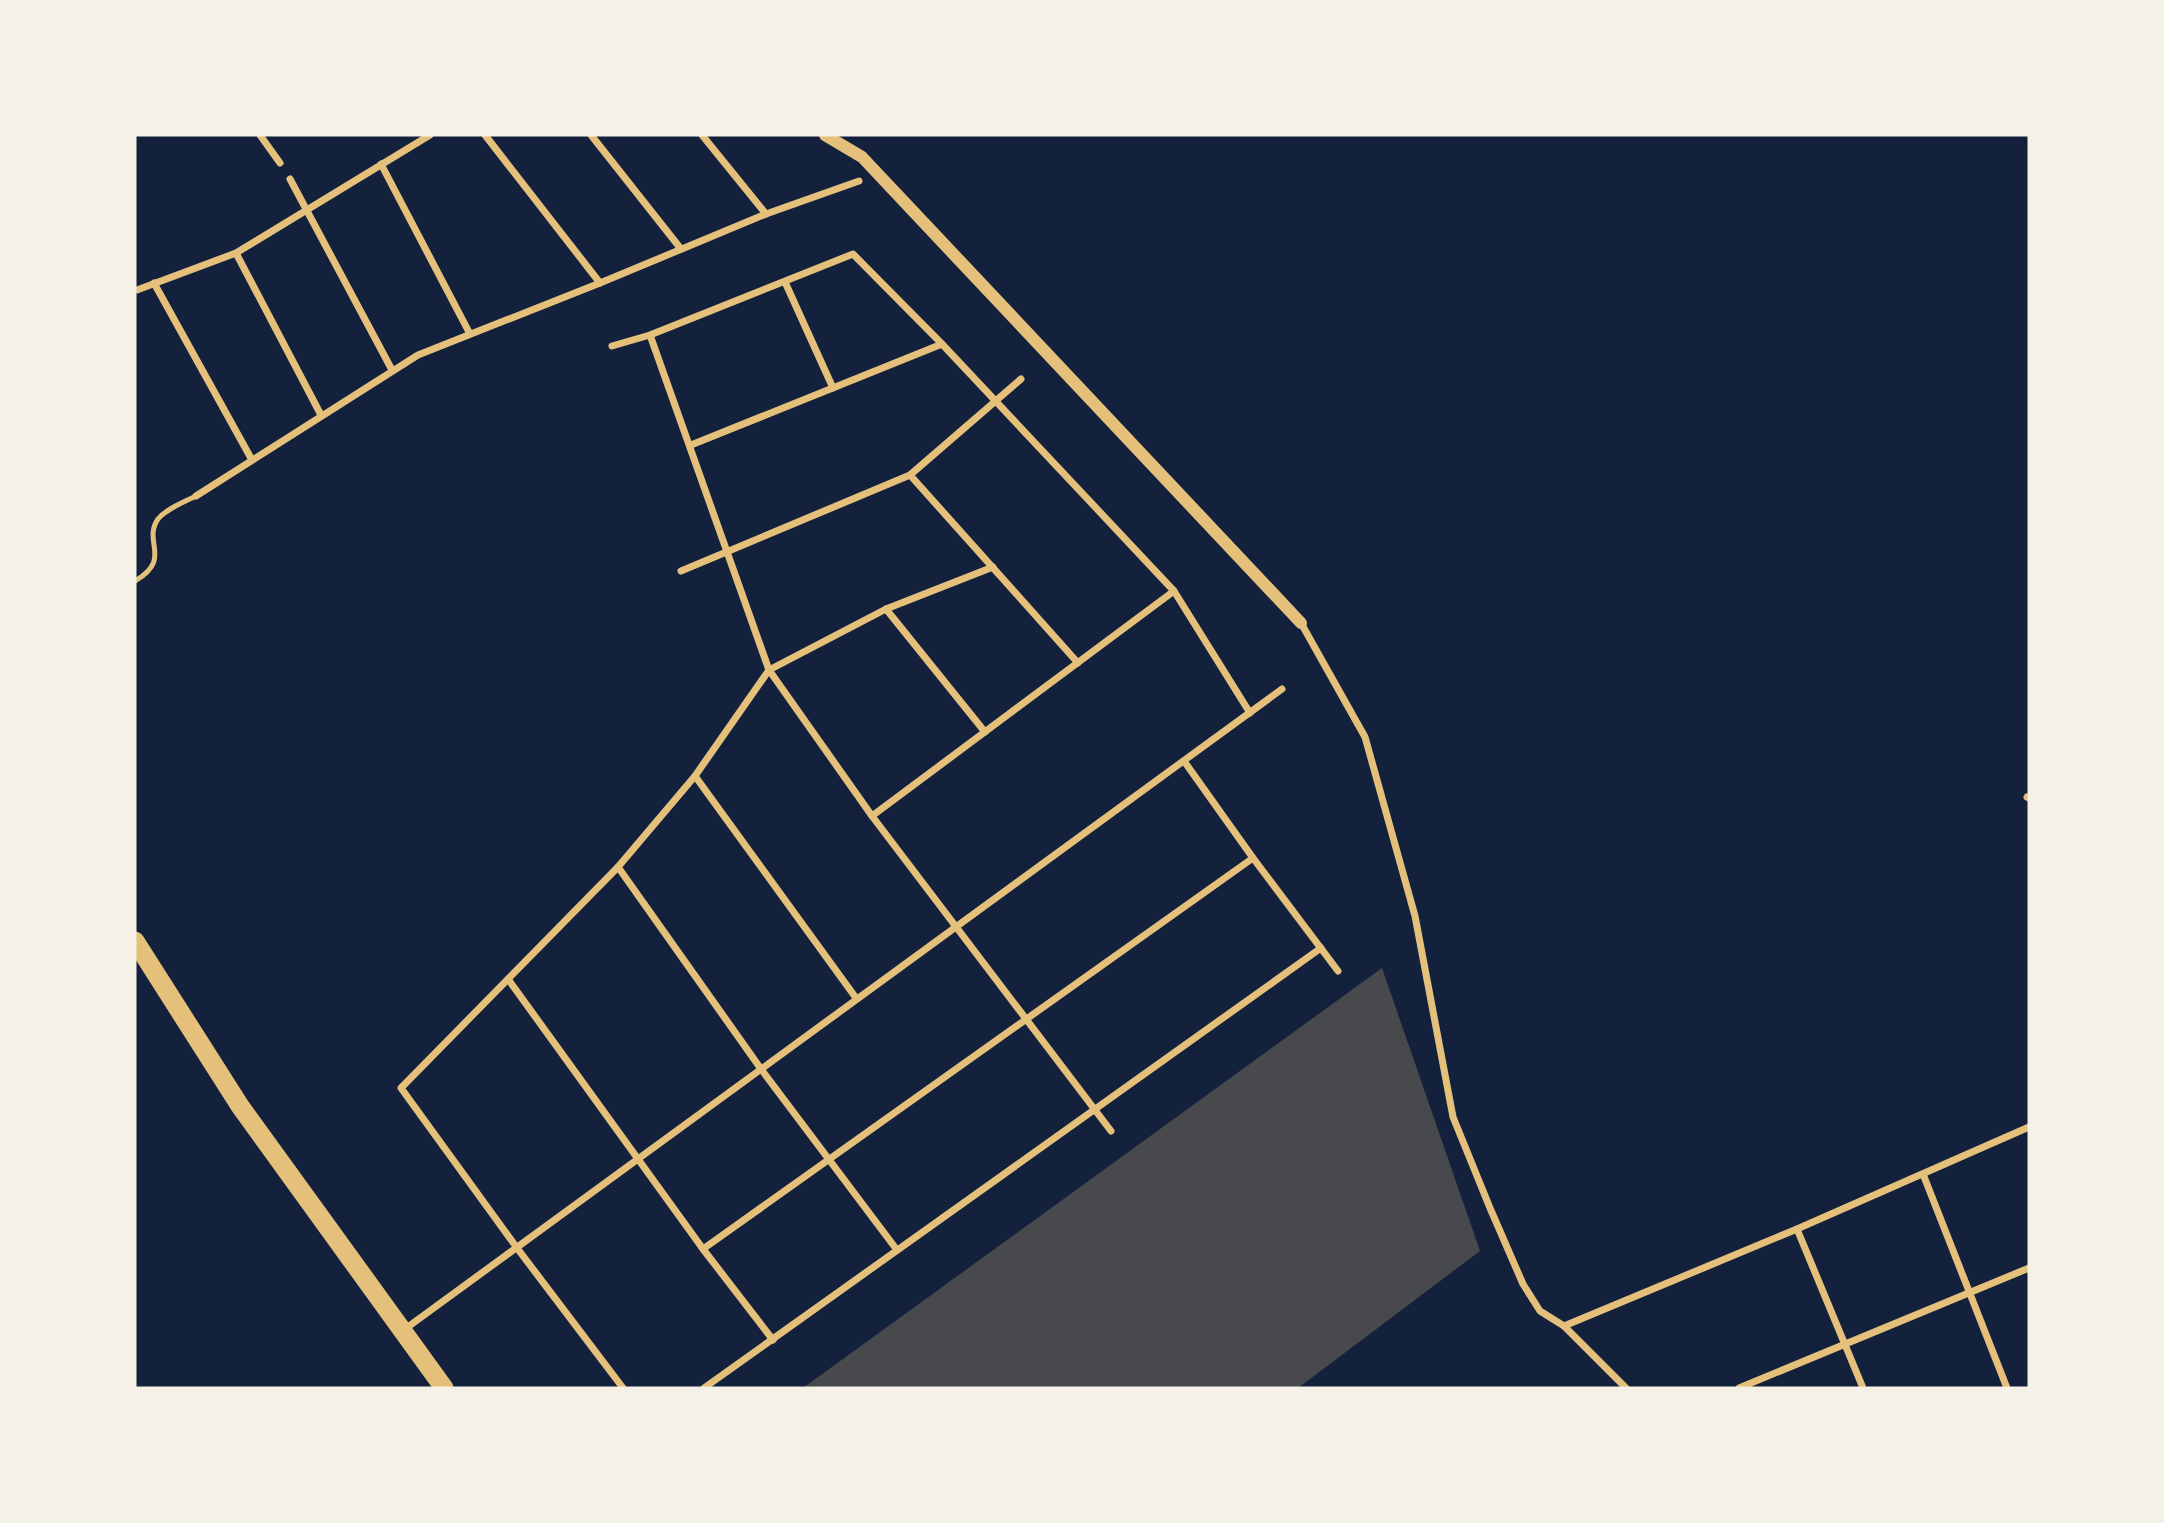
<svg xmlns="http://www.w3.org/2000/svg" width="2164" height="1523" viewBox="0 0 2164 1523" font-family="'Roboto Serif',serif">
<rect width="100%" height="100%" fill="#14213d"/>
<polygon fill="#48494c" points="1382,968 1480,1251 1298,1388 803,1388"/>
<g fill="none" stroke-linecap="round" stroke-linejoin="round">
<path stroke="#e5c07b" stroke-width="5" d="M 135,581 C 173,559 142,542 158,519 C 166,509 184,502 196,496"/>
<g stroke="#e5c07b" stroke-width="7">
<polyline points="260,135 280,163"/>
<polyline points="485,135 600,283"/>
<polyline points="591,135 681,249"/>
<polyline points="702,135 766,214"/>
<polyline points="381,164 470,334"/>
<polyline points="290,179 392,370"/>
<polyline points="236,253 321,415"/>
<polyline points="785,282 833,388"/>
<polyline points="154,283 252,460"/>
<polyline points="137,290 236,253 430,135"/>
<polyline points="650,335 769,670 872,816 1111,1131"/>
<polyline points="612,346 650,335 853,254 942,344 1174,591 1250,713"/>
<polyline points="691,445 942,344"/>
<polyline points="910,475 1078,663"/>
<polyline points="196,496 418,355 600,283 766,214 859,181"/>
<polyline points="681,571 910,475 1021,379"/>
<polyline points="886,609 985,732"/>
<polyline points="1301,623 1365,737 1415,916 1453,1117 1490,1208 1523,1284 1540,1311 1564,1326 1626,1388"/>
<polyline points="1184,761 1253,858 1338,971"/>
<polyline points="695,776 856,998"/>
<polyline points="2027,797 2029,798"/>
<polyline points="872,816 1174,591"/>
<polyline points="618,867 761,1069 897,1250"/>
<polyline points="508,979 703,1249 773,1340"/>
<polyline points="1923,1174 2007,1388"/>
<polyline points="1797,1229 1863,1388"/>
<polyline points="703,1249 1253,858"/>
<polyline points="1564,1326 1797,1229 2029,1127"/>
<polyline points="405,1329 1282,689"/>
<polyline points="623,1388 517,1248 401,1088 618,867 695,776 769,670 886,609 993,567"/>
<polyline points="704,1388 1321,948"/>
<polyline points="1739,1388 2029,1268"/>
</g>
<polyline stroke="#e5c07b" stroke-width="12" points="825,135 862,157 1301,623"/>
<polyline stroke="#e5c07b" stroke-width="19" points="135,941 240,1106 444,1388"/>
</g>
<rect width="2164" height="1523" fill="none" stroke="#f6f1e7" stroke-width="273"/>
</svg>
